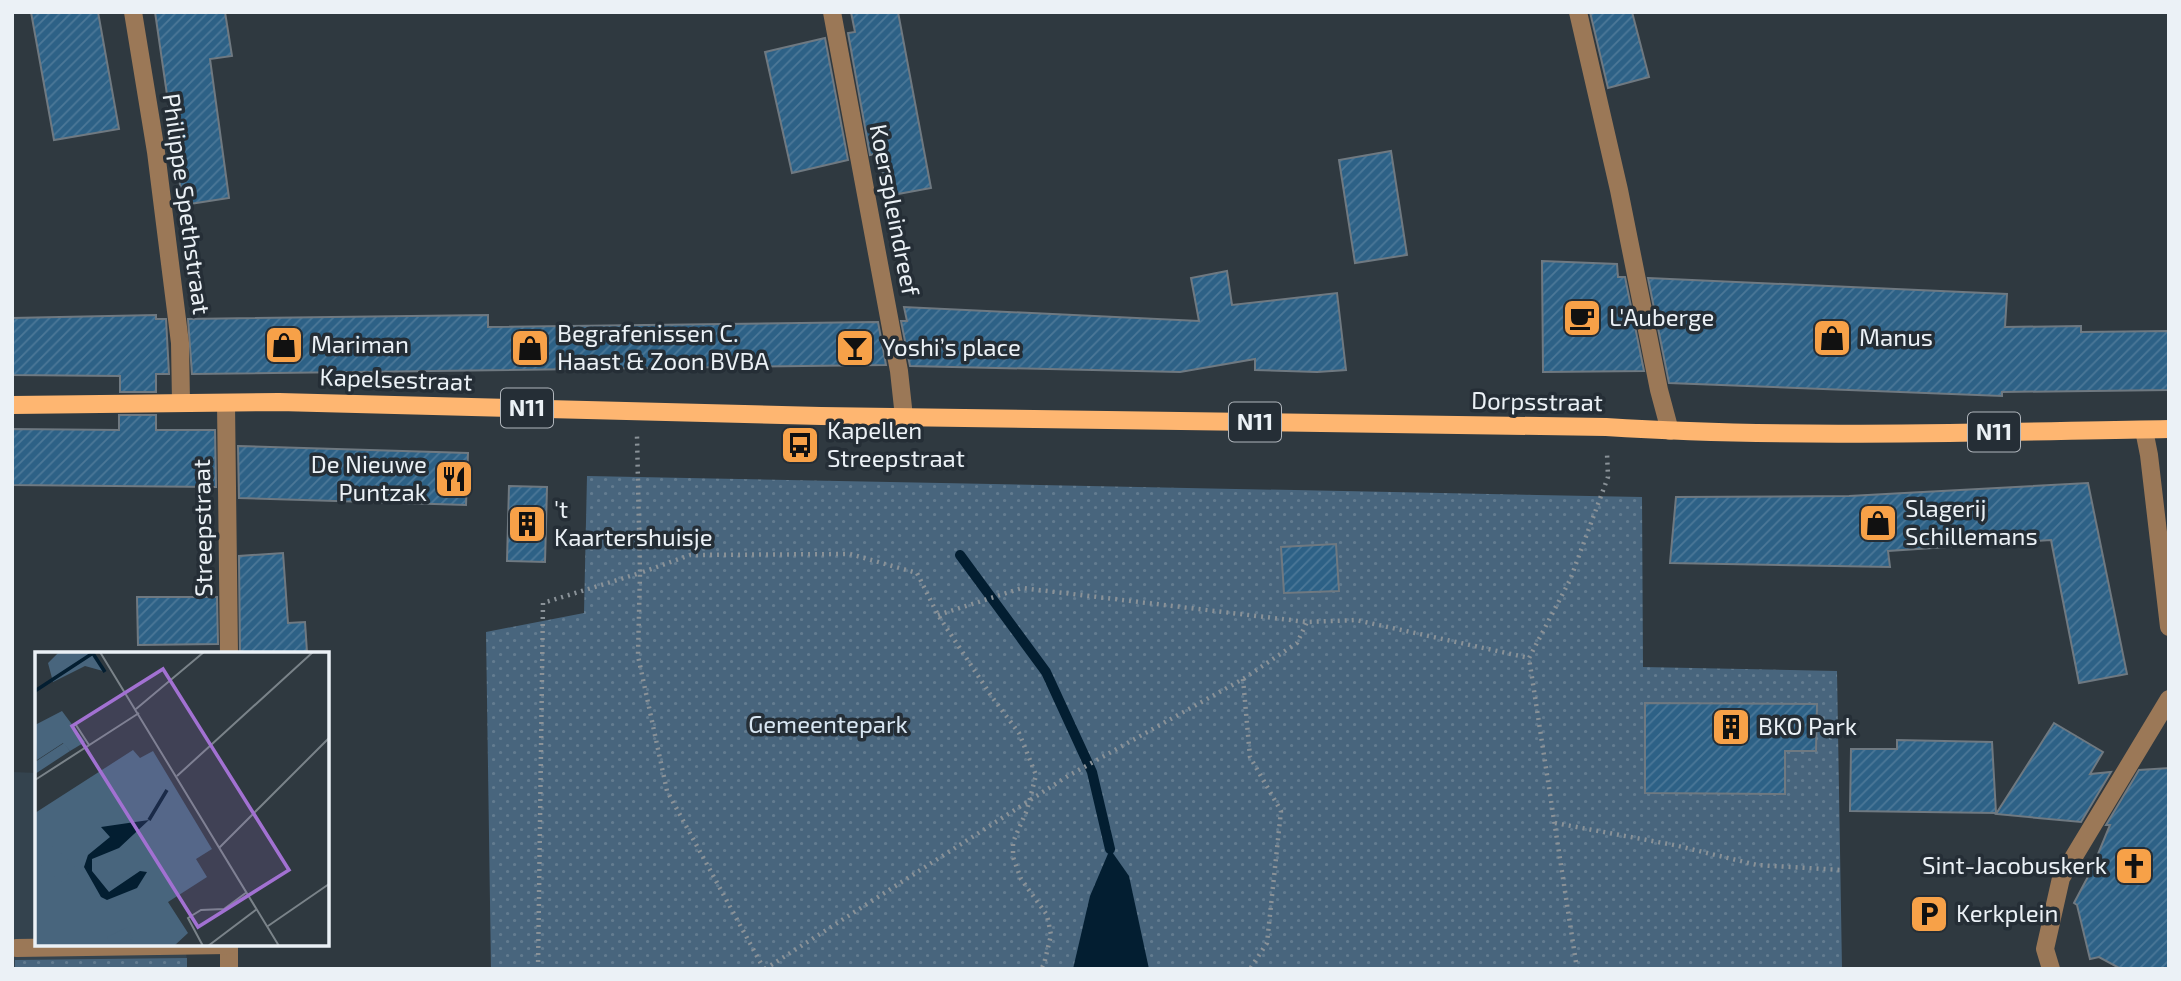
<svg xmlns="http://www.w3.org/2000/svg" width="2181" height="981" viewBox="0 0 2181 981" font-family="'Exo 2',sans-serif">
<defs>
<pattern id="grass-dots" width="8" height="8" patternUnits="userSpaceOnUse" patternTransform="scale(1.75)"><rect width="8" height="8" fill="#48657d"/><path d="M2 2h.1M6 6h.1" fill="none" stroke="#637c90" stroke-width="1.8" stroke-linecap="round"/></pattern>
<pattern id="building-hatch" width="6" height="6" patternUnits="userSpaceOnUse" patternTransform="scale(1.75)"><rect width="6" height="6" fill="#2d6186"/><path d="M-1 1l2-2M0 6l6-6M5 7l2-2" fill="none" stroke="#4c7898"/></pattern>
</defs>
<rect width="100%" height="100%" fill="#2f3940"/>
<polygon fill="#34434e" points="12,772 37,773 37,944 186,944 187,969 12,969"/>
<g fill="url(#grass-dots)">
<polygon points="587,476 1642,497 1643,667 1837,671 1842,969 491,969 486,632 584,613"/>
<polygon points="187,958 187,969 15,969 15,960"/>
</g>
<polygon fill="#031e31" points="1110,849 1129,876 1149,969 1073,969 1090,896"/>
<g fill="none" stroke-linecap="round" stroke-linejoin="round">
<polyline stroke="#031e31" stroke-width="10" points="960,555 1046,672 1092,772 1110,849"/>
</g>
<g fill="url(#building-hatch)" stroke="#6f7981" stroke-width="2">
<polygon points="31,12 98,12 119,129 54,140"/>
<polygon points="155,12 225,12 232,56 210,59 229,198 183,205"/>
<polygon points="851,12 898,12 931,188 887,196 879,153 870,155 848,33 855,32"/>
<polygon points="1590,12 1632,12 1649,77 1608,88"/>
<polygon points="825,38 848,160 792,173 765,52"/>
<polygon points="1391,151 1407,255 1355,263 1339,160"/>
<polygon points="1542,261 1617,264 1618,277 1625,277 1644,371 1543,372"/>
<polygon points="1227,271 1232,305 1337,293 1346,370 1317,372 1255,370 1255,359 1180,372 910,366 901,321 907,321 904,307 1199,321 1191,278"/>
<polygon points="1648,278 2007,294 2005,327 2081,326 2081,332 2169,331 2169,390 2002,392 2002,396 1669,383"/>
<polygon points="156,315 156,319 166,319 169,374 156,374 156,392 120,392 120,376 12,375 12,318"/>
<polygon points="488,315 488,327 878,322 886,365 192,374 188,319"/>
<polygon points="119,415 156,415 156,430 215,430 216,487 12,485 12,429 119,430"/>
<polygon points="238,446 468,453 466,505 239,498"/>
<polygon points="2088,483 2127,674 2079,683 2051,540 1888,551 1890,567 1670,563 1676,497 1849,496"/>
<polygon points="509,486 547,487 545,562 507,561"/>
<polygon points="1336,544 1339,591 1284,593 1281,547"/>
<polygon points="283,553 288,623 305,622 307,652 240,654 239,556"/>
<polygon points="137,597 217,597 218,644 138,645"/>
<polygon points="1645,703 1817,704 1816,751 1785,751 1785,794 1645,793"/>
<polygon points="2054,723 2103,752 2090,774 2111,772 2081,822 1996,814"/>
<polygon points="1897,740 1992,742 1996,813 1850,811 1851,749 1897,749"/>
<polygon points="2169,768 2169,969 2121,969 2099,957 2090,959 2077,905 2074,903 2091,871 2110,825 2106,825 2139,770"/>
</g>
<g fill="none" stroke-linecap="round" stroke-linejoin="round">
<g stroke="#8a9298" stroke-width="4.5" stroke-dasharray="2 5" stroke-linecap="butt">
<polyline points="938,615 1022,588 1307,622 1356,620 1529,658"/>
<polyline points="1243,679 1250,757 1281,811 1267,943 1250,969"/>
<polyline points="1555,823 1674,845 1757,865 1841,870"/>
<polyline points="538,969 543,603 640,573 637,436"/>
<polyline points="764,969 667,791 638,656 640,573 690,555 850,554 917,573 938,615 992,697 1019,733 1036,775 1027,810 1013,842 1013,857 1021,879 1047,915 1051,935 1044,964 1041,969"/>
<polyline points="765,969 1068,776 1243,679 1297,643 1307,622"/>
<polyline points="1577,969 1529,658 1570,580 1608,477 1607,453"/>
</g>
<g stroke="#9b7857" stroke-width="18">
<polyline points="133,12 156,152 180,343 181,403"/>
<polyline points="832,12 899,371 904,417"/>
<polyline points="1578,12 1619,190 1659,390 1670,431"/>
<polyline points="226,403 229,654"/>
<polyline points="2144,430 2149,455 2169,627"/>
<polyline points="229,944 229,969"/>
<polyline points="16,948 229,945"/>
<polyline points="2051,969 2045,949 2061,878 2169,699"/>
</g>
<path stroke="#feb671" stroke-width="18" d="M 12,405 L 279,402 L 821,416 L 1606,427 C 1793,439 1981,432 2169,429"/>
</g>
<defs>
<symbol id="cafe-square" viewBox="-11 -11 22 22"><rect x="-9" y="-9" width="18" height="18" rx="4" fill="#f7a148" stroke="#252e36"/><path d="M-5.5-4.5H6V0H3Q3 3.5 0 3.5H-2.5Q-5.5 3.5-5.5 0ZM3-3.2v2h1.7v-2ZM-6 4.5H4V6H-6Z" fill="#111"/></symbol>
<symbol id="shop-square" viewBox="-11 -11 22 22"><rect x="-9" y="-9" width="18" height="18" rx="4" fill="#f7a148" stroke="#252e36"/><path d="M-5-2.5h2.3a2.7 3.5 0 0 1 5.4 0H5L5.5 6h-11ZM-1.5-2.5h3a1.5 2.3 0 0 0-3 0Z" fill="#111"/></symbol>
<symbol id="bar-square" viewBox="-11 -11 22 22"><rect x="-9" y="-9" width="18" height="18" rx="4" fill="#f7a148" stroke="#252e36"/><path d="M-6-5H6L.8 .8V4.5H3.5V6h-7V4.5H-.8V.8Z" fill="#111"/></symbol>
<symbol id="bus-square" viewBox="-11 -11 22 22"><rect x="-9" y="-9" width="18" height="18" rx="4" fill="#f7a148" stroke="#252e36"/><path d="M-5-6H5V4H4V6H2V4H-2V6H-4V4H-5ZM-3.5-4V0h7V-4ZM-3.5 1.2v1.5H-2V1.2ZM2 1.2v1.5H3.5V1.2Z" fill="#111"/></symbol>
<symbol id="restaurant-square" viewBox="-11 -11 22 22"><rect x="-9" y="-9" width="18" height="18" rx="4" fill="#f7a148" stroke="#252e36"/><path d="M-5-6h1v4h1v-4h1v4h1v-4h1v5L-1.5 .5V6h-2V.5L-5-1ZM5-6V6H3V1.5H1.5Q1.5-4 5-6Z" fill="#111"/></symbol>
<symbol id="building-square" viewBox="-11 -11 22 22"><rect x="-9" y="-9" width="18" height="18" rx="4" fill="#f7a148" stroke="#252e36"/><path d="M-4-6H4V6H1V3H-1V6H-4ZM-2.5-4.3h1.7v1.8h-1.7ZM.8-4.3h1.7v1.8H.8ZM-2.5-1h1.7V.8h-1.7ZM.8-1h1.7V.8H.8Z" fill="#111"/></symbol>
<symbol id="church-square" viewBox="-11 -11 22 22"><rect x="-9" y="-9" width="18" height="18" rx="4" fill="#f7a148" stroke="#252e36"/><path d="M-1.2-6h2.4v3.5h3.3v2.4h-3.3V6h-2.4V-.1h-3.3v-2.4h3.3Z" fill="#111"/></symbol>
<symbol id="parking-square" viewBox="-11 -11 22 22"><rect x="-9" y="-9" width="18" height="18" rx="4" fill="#f7a148" stroke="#252e36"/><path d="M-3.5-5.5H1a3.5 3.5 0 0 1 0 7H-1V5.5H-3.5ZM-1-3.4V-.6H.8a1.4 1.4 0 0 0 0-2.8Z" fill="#111"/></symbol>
</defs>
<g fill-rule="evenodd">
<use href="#cafe-square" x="1560" y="296" width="44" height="44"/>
<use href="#shop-square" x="1810" y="316" width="44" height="44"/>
<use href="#shop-square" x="262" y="323" width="44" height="44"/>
<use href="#shop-square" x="508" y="326" width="44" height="44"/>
<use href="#bar-square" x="833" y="326" width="44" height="44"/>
<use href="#bus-square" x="778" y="423" width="44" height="44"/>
<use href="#restaurant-square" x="432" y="457" width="44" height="44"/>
<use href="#shop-square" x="1856" y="501" width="44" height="44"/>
<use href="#building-square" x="505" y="502" width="44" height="44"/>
<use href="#building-square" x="1709" y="705" width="44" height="44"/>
<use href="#church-square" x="2112" y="844" width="44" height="44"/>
<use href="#parking-square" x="1907" y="892" width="44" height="44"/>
</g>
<g text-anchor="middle" stroke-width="7" stroke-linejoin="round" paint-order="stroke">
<g fill="#252e36" stroke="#b0b6bc" stroke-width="2">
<rect x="501" y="388.5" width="52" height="39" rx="5"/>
<rect x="1229" y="402.5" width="52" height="39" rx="5"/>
<rect x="1968" y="412.5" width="52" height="39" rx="5"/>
</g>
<g font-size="23" font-weight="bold" fill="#ebf1f6">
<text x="527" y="416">N11</text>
<text x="1255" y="430">N11</text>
<text x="1994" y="440">N11</text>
</g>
<g font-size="24" fill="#ebf1f6" stroke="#252e36">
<text transform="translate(186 204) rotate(82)" y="8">Philippe Spethstraat</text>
<text transform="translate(894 210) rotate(79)" y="8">Koerspleindreef</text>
<text transform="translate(396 380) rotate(2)" y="8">Kapelsestraat</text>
<text transform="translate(1537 402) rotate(1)" y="8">Dorpsstraat</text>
<text transform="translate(203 528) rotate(-91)" y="8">Streepstraat</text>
</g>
<g font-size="24" fill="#ebf1f6" stroke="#252e36" text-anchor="start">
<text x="1609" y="326">L'Auberge</text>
<text x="557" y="342">Begrafenissen C.<tspan x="557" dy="28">Haast &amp; Zoon BVBA</tspan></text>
<text x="1859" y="346">Manus</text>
<text x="311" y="353">Mariman</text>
<text x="882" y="356">Yoshi’s place</text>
<text x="827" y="439">Kapellen<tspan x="827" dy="28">Streepstraat</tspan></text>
<text x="427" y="473" text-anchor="end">De Nieuwe<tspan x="427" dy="28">Puntzak</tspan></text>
<text x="1905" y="517">Slagerij<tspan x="1905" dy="28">Schillemans</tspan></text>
<text x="554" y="518">'t<tspan x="554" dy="28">Kaartershuisje</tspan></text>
<text x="1758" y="735">BKO Park</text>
<text x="2107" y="874" text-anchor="end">Sint-Jacobuskerk</text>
<text x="1956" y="922">Kerkplein</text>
</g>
<g font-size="24" fill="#d8e6f2" stroke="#252e36">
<text x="828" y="733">Gemeentepark</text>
</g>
</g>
<g transform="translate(35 652)">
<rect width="294" height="294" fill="#2f3940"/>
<path d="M 27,59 L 50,90 L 35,99 L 28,91 L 2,108 L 0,73 ZM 98,98 L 105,106 L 118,99 L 177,197 L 161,207 L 172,225 L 133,250 L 153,281 L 139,294 L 0,294 L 0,161 Z" fill="#48657d"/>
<path d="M 24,0 L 56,0 L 68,19 L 50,14 L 18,30 L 13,11 ZM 29,91 L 35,99 L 0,122 L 0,110 Z" fill="#48657d"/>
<path d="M 10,188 L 40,214 L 26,230 L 0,208 L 0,199 ZM 93,275 L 98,287 L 76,294 L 72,285 Z" fill="#48657d"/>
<path d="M 114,168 L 84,196 L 57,207 L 57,219 L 74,240 L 105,219 L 112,220 L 102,236 L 72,248 L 66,245 L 49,215 L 53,203 L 75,185 L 66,175 Z" fill="#031e31"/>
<path fill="none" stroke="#031e31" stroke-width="3.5" d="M 57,0 L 70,20M 0,39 L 58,1M 114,168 L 132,138"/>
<path fill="none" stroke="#7a8389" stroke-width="2" d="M 65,0 L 244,294M 101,57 L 169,0M 41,73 L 54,93M 142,124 L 278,0M 0,128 L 104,61M 184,196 L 294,86M 233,274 L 294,232M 168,294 L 153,266 L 166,258 L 189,257 L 212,240M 173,294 L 222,257"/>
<path fill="#a271d2" fill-opacity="0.15" stroke="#a271d2" stroke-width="3.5" d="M 128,17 L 254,218 L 163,275 L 37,74 Z"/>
<rect width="294" height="294" fill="none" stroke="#ebf1f6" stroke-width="3.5"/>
</g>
<rect width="2181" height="981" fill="none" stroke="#ebf1f6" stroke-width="28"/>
</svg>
